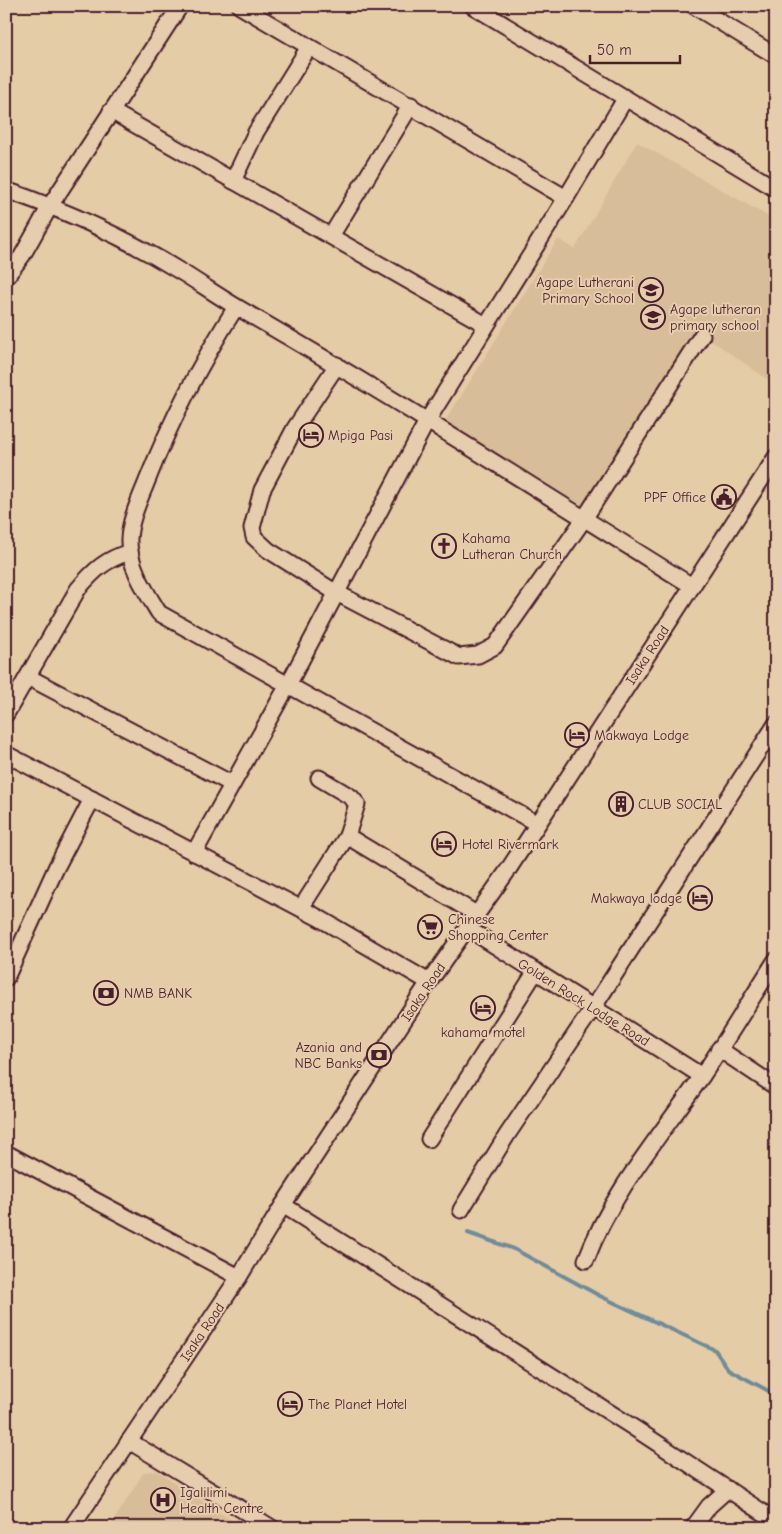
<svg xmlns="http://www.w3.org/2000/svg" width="782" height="1534" viewBox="0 0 782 1534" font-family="'Comic Neue',sans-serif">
<rect width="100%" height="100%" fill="#e4cca7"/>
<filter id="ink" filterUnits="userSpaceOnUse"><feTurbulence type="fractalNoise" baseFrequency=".02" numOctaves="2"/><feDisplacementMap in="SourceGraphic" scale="10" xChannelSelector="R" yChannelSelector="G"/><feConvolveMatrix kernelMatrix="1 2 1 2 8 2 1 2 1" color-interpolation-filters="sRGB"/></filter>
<g filter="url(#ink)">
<g fill="#d7bd99">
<polygon points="637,142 776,221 776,353 770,381 698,331 578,513 443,425 558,239 575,249"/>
<polygon points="157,1471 242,1527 242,1528 109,1528 144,1472"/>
</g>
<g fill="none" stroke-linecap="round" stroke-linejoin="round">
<polyline stroke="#6e8c99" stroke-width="4" points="468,1233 514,1249 600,1296 715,1350 728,1369 776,1395"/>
<defs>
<g id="minor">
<polyline points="240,6 566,198"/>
<polyline points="473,6 776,189"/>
<polyline points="694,6 776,56"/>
<polyline points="111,111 486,325"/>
<polyline points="233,181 256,132 309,47"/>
<path d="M 6,190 C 67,211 128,239 183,273 C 204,286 225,301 247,313 C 398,400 544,494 692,586"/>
<polyline points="331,236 411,105"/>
<polyline points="6,277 22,256 50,206 180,6"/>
<path d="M 236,307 C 201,362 171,420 147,481 C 140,499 130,519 129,539 C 128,565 146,592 159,613 L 536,823"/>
<polyline points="337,365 295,428 262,490 252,528 254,537 268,550 335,592 459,657 478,655 495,646 584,519 702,335"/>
<polyline points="28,677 232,784"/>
<path d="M 6,714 L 78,589 C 94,570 106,559 130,552"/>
<polyline points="6,754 319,918 429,982"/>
<polyline points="347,836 476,914"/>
<polyline points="194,853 288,685 427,421 566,198 625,99"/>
<polyline points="301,908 347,836 357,804 351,797 319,778"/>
<polyline points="467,928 702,1076"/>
<polyline points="6,978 56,868 92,799"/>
<polyline points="719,1049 776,1087"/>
<polyline points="429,1139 536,971"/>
<polyline points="6,1153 239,1277"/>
<polyline points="283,1205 631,1426 776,1521"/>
<polyline points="461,1210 507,1135 593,1008 776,724"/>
<path d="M 586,1260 C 612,1191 661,1135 702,1076 C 728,1038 751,999 776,960"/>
<polyline points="129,1441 272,1528"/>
<polyline points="71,1528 239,1277 283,1205 429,982 506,873 776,457"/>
<polyline points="693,1528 709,1506 728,1489"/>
</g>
</defs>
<use href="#minor" stroke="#4a1f2b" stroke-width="19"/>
<use href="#minor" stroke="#e5cdad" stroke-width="15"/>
</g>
</g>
<defs>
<symbol id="school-ring" viewBox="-11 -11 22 22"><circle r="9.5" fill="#e5cdad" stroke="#4a1f2b" stroke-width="1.5"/><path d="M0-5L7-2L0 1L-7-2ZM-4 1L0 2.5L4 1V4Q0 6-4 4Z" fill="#4a1f2b"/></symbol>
<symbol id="hotel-ring" viewBox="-11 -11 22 22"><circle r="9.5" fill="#e5cdad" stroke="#4a1f2b" stroke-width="1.5"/><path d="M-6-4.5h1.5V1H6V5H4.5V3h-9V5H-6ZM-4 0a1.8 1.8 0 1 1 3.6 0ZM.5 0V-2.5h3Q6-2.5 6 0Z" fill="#4a1f2b"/></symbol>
<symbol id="civic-ring" viewBox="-11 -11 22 22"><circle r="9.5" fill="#e5cdad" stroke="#4a1f2b" stroke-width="1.5"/><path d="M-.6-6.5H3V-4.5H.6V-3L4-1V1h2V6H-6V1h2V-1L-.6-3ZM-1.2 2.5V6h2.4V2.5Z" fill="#4a1f2b"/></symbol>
<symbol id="church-ring" viewBox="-11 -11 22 22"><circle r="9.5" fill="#e5cdad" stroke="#4a1f2b" stroke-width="1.5"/><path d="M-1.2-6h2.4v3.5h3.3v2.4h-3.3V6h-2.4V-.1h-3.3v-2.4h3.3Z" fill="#4a1f2b"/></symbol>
<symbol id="building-ring" viewBox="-11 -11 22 22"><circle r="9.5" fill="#e5cdad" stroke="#4a1f2b" stroke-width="1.5"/><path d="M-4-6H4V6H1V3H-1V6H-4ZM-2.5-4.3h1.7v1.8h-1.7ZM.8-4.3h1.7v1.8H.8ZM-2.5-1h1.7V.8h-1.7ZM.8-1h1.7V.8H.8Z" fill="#4a1f2b"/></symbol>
<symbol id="supermarket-ring" viewBox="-11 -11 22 22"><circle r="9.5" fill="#e5cdad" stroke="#4a1f2b" stroke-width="1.5"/><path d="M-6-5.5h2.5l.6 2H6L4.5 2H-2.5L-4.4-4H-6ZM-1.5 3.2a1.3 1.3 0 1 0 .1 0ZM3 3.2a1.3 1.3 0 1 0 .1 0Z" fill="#4a1f2b"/></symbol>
<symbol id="bank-ring" viewBox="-11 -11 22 22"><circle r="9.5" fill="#e5cdad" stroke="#4a1f2b" stroke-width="1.5"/><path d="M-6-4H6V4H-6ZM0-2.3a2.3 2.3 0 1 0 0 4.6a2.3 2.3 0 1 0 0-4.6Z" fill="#4a1f2b"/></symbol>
<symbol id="hospital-ring" viewBox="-11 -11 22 22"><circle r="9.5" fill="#e5cdad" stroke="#4a1f2b" stroke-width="1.5"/><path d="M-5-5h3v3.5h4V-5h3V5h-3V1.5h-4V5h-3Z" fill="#4a1f2b"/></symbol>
</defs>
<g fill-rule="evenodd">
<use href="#school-ring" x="637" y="276" width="28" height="28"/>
<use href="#school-ring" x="639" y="303" width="28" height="28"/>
<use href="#hotel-ring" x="297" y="421" width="28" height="28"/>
<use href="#civic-ring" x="710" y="483" width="28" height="28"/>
<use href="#church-ring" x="430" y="532" width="28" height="28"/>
<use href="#hotel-ring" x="563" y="721" width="28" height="28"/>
<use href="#building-ring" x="607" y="790" width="28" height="28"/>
<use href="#hotel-ring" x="430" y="830" width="28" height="28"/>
<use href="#hotel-ring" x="686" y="884" width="28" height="28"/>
<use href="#supermarket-ring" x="416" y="913" width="28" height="28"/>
<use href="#bank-ring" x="92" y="979" width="28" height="28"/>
<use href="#hotel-ring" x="469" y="994" width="28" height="28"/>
<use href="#bank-ring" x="365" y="1041" width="28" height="28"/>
<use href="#hotel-ring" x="276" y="1390" width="28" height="28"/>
<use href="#hospital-ring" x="149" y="1486" width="28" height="28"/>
</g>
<g text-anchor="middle" stroke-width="4" stroke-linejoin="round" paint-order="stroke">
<g font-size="14" fill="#4a1f2b" stroke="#e5cdad" text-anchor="start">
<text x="634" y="287" text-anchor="end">Agape Lutherani<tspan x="634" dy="16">Primary School</tspan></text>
<text x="670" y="314">Agape lutheran<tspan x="670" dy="16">primary school</tspan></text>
<text x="328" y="440">Mpiga Pasi</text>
<text x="706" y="502" text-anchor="end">PPF Office</text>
<text x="462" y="543">Kahama<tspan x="462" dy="16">Lutheran Church</tspan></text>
<text x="594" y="740">Makwaya Lodge</text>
<text x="638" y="809">CLUB SOCIAL</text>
<text x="462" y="849">Hotel Rivermark</text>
<text x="682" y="903" text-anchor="end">Makwaya lodge</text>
<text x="448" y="924">Chinese<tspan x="448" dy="16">Shopping Center</tspan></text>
<text x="124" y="998">NMB BANK</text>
<text x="483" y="1037" text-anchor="middle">kahama motel</text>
<text x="362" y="1052" text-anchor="end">Azania and<tspan x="362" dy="16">NBC Banks</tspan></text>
<text x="308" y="1409">The Planet Hotel</text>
<text x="180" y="1497">Igalilimi<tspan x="180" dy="16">Health Centre</tspan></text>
</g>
<g font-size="14" fill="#4a1f2b" stroke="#e5cdad">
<text transform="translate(647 655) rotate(-57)" y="5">Isaka Road</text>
<text transform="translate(423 992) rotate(-56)" y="5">Isaka Road</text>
<text transform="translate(584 1002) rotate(32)" y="5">Golden Rock Lodge Road</text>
<text transform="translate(202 1332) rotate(-56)" y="5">Isaka Road</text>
</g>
</g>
<rect width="782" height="1534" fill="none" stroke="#e5cdad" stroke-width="25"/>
<rect x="12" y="12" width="757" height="1509" fill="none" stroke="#4a1f2b" stroke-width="2" filter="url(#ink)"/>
<path d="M590 55v8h90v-8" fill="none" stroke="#4a1f2b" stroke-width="2.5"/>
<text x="597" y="55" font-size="15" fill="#4a1f2b" stroke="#e5cdad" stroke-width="4" paint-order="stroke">50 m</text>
</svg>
